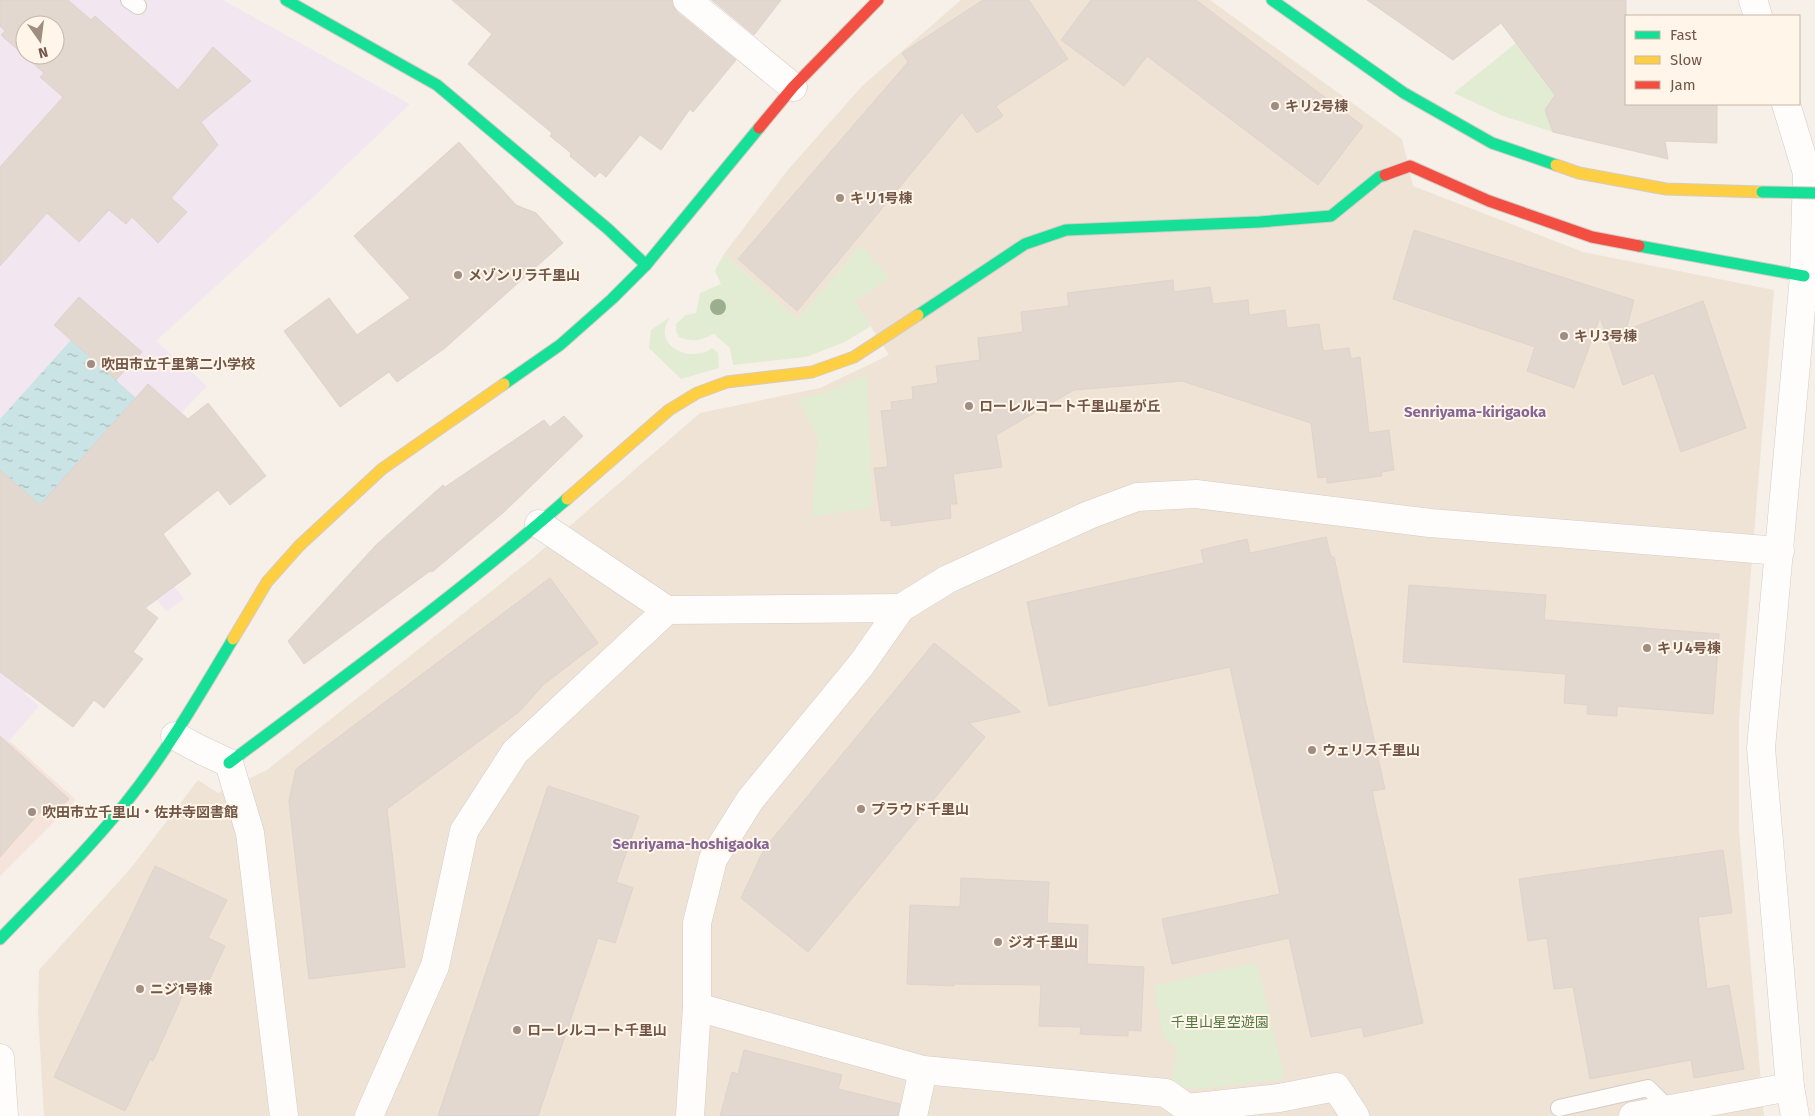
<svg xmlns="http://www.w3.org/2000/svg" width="1815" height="1116" viewBox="0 0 1815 1116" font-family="'Fira Sans','Noto Sans JP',sans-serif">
<defs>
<pattern id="water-ripples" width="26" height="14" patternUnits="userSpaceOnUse" patternTransform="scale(1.25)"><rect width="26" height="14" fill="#cae3e5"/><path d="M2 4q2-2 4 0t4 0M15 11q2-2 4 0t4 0" fill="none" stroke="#a8bbbc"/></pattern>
</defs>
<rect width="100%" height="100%" fill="#f6f0e8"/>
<polygon fill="#efe3d5" points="961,0 1210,0 1402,139 1413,186 1583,252 1774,290 1739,718 1739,831 1764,1116 44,1116 38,1013 39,970 131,868 198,780 218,793 267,770 534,557 700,413 820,388 889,355 855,302 861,246 798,319 724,254 787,171 862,86"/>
<polygon fill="#f6e4db" points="10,741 76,800 0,876 0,752"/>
<path fill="#f2e7f1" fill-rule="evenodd" d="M 0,0 L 223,0 L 410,104 L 311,199 L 156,341 L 207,386 L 114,484 L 143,544 L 184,599 L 166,611 L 129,565 L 76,626 L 25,694 L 39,706 L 0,752 ZM 25,25 L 55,25 L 55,55 L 25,55 Z"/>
<g fill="#e2ecd3">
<polygon points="1516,43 1555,95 1553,132 1503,116 1454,93"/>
<path d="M 861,245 L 889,278 L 855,302 L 871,326 L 845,342 L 806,357 L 733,365 L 730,348 L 714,334 C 701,340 694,343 679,337 L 676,331 L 676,324 L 686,315 L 696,313 L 700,293 L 721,284 L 715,271 L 724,254 L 798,319 Z"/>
<path d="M 670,317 C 654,341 678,358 701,353 C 705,353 709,350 712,348 L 718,353 L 719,368 L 681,379 L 649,348 L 651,330 Z"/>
<polygon points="867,374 872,508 812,516 818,438 798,400 832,390"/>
<polygon points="1257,963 1285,1079 1197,1089 1171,1086 1177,1049 1163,1036 1154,985"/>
</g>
<polygon fill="url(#water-ripples)" points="71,340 136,398 40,505 0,470 0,419"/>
<g fill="#e2d8d0" stroke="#dfd3ca" fill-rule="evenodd">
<path d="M 0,0 L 68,0 L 91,20 L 95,16 L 178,90 L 213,47 L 251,81 L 201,122 L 218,145 L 171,198 L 187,212 L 158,243 L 132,217 L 126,224 L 109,210 L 79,242 L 47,213 L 0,266 L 0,167 L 63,97 L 40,77 L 44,73 L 1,35 L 5,31 L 0,26 ZM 25,25 L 55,25 L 55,55 L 25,55 Z"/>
<polygon points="452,0 672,0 673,6 677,12 736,60 693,112 690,109 661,150 640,135 606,177 600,172 595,177 570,156 571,153 550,136 552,133 468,64 492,34"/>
<polygon points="712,0 781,0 754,35"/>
<polygon points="983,0 1029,0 1068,59 996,106 1003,116 977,133 962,112 797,311 738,259 908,62 902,53"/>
<polygon points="1091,0 1196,0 1363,126 1318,185 1147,56 1124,86 1061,40"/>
<polygon points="1367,0 1626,0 1626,104 1717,104 1717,143 1665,141 1668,159 1553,132 1545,110 1555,95 1501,23 1453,60"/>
<polygon points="459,142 516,205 536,213 563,243 445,348 397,382 389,372 340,407 284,331 329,298 357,335 410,298 354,236"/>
<polygon points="1414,230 1634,300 1626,330 1703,301 1746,428 1681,452 1654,373 1623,385 1600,317 1574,388 1527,371 1535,347 1393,299"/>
<polygon points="1173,280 1174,292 1210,287 1213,304 1248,300 1249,315 1285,310 1287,328 1319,324 1323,351 1349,348 1351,359 1360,357 1369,433 1389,430 1394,470 1381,472 1382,476 1327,483 1327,477 1318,478 1311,423 1182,381 1074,390 996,435 1002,467 953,474 957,504 950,504 951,518 891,526 891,520 881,521 874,468 888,467 881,411 892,410 891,402 913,399 912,387 938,383 936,366 980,360 978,338 1023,332 1021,312 1069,306 1067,293"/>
<polygon points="79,297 142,352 116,380 54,325"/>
<polygon points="148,384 188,419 208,403 266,476 230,505 218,490 163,534 191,574 145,608 158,618 133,652 143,659 104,708 94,700 73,727 0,672 0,470 40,505"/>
<polygon points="564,416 583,436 504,512 432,572 430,571 304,664 288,641 377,544 443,485 445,487 544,420 550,427"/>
<polygon points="1326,537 1331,557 1334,557 1385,789 1372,791 1423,1023 1364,1037 1362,1027 1311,1037 1289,938 1172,964 1162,919 1280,894 1230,667 1049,706 1027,602 1204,563 1201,550 1247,539 1250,553"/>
<polygon points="550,578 598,643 544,684 519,712 387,809 405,967 309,979 289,801 296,769"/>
<polygon points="1409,585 1546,595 1544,620 1719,634 1713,714 1617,706 1617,716 1587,714 1588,705 1564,703 1566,674 1403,662"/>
<polygon points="934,643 1021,712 969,723 985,737 808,952 741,898 764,849"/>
<polygon points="0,736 69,799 49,819 40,812 0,857"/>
<polygon points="548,786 639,816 616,882 633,888 615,943 598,938 538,1116 438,1116"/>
<polygon points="1723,850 1732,913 1698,917 1707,989 1729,985 1744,1069 1694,1078 1691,1060 1590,1079 1573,987 1554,989 1547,938 1528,941 1519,879"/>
<polygon points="155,866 227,900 208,938 225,946 204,991 188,983 153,1061 150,1059 125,1111 54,1077"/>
<polygon points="961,878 1049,882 1047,923 1088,925 1087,964 1144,967 1141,1031 1128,1030 1128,1036 1080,1034 1081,1027 1039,1026 1041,985 954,984 954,986 907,984 910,905 960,907"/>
<polygon points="744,1050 842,1075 838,1089 900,1104 898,1116 720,1116 732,1072 738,1074"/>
</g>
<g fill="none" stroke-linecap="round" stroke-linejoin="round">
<defs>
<g id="lane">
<polyline points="129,0 138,6"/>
<polyline points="1559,1108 1648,1088 1669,1109"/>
</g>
<g id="street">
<polyline points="687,0 793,87"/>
<polyline points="1753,0 1758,16"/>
<polyline points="1786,104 1807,173 1804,276 1761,748 1790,1087 1795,1116"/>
<polyline points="539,524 667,610 901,608"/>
<polyline points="175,736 201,750 229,763 250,833 284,1116"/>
<polyline points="697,1007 923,1070 1166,1093 1187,1108 1279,1098 1336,1087 1355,1116"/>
<polyline points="0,1058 4,1116"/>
<polyline points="369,1116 435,966 464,831 515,752 667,610"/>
<polyline points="690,1116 697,1007 697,923 713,859 750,800 861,665 901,608 948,579 1089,515 1137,497 1196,494 1430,523 1780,551"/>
<polyline points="913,1116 923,1070"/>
<polyline points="1633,1116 1790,1087"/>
</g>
<g id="fast">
<polyline points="286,0 437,85 608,229 646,265"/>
<polyline points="1272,0 1404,93 1492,143 1556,165"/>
<polyline points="1639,246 1804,276"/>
<polyline points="918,315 1025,244 1066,230 1259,222 1331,216 1379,177 1385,175"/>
<polyline points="504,384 560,345 612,299 646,265 759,128"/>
<path d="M 229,763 C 343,677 460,593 567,499"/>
<path d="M 0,939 C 42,895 86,852 124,805 C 166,753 199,696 233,639"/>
</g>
<g id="slow">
<polyline points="1556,165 1579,173 1666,189 1762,192"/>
<polyline points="567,499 669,410 697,393 727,382 812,372 854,357 918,315"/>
<polyline points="233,639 267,582 299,546 382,469 504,384"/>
</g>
<g id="jam">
<polyline points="759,128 793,87 878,0"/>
<polyline points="1385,175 1410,166 1489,201 1592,237 1639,246"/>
</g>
</defs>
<use href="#lane" stroke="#d4ccc5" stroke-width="18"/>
<use href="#street" stroke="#d4ccc5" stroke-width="29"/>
<use href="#fast" stroke="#d4ccc4" stroke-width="13"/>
<use href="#slow" stroke="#d4ccc4" stroke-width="13"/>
<use href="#jam" stroke="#d4ccc4" stroke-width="13"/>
<use href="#lane" stroke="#fefdfc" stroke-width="16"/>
<use href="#street" stroke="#fefdfc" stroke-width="28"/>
<use href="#fast" stroke="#16e098" stroke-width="11"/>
<use href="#slow" stroke="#ffcf43" stroke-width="11"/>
<use href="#jam" stroke="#f24e42" stroke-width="11"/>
<defs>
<polyline id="fast-bridge" points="1762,192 1815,193"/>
</defs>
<use href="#fast-bridge" stroke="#d4ccc4" stroke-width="13" stroke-linecap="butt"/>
<use href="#fast-bridge" stroke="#16e098" stroke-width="11"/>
</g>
<circle fill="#9cae8d" cx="718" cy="307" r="8"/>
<g fill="#a08d81" stroke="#fff5e8" stroke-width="2">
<circle cx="1275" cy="106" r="5"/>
<circle cx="840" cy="198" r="5"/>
<circle cx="458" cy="275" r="5"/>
<circle cx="1564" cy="336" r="5"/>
<circle cx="91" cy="364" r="5"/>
<circle cx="969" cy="406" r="5"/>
<circle cx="1647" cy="648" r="5"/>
<circle cx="1312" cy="750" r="5"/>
<circle cx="861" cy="809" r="5"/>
<circle cx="32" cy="812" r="5"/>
<circle cx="998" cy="942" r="5"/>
<circle cx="140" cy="989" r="5"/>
<circle cx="517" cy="1030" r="5"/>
</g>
<g text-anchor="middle" stroke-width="4" stroke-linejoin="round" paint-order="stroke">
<g font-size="14" font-weight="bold" fill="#725749" stroke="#fff5e8" text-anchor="start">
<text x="1285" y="111">キリ2号棟</text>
<text x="850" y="203">キリ1号棟</text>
<text x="468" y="280">メゾンリラ千里山</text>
<text x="1574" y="341">キリ3号棟</text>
<text x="101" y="369">吹田市立千里第二小学校</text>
<text x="979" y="411">ローレルコート千里山星が丘</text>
<text x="1657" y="653">キリ4号棟</text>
<text x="1322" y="755">ウェリス千里山</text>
<text x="871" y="814">プラウド千里山</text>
<text x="42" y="817">吹田市立千里山・佐井寺図書館</text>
<text x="1008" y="947">ジオ千里山</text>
<text x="150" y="994">ニジ1号棟</text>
<text x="527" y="1035">ローレルコート千里山</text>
</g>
<g font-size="14" fill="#527842" stroke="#fff5e8">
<text x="1220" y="1027">千里山星空遊園</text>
</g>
<g font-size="15" font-weight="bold" fill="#856496" stroke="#fff5e8">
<text x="1475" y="417">Senriyama-kirigaoka</text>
<text x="691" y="849">Senriyama-hoshigaoka</text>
</g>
</g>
<rect x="1625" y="15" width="175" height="90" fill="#fff5e8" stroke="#c7b6a8"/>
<rect x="1635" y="31" width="25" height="8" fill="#16e098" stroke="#c7b6a8"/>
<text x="1670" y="40" font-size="15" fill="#725749">Fast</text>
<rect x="1635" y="56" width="25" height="8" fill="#ffcf43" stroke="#c7b6a8"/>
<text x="1670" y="65" font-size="15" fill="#725749">Slow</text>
<rect x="1635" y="81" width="25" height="8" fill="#f24e42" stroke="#c7b6a8"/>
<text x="1670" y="90" font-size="15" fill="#725749">Jam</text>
<g transform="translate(40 40) rotate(166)"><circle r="24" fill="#fff5e8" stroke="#c7b6a8"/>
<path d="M0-4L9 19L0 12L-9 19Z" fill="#a08d81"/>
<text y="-8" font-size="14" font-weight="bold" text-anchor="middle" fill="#725749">N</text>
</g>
</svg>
